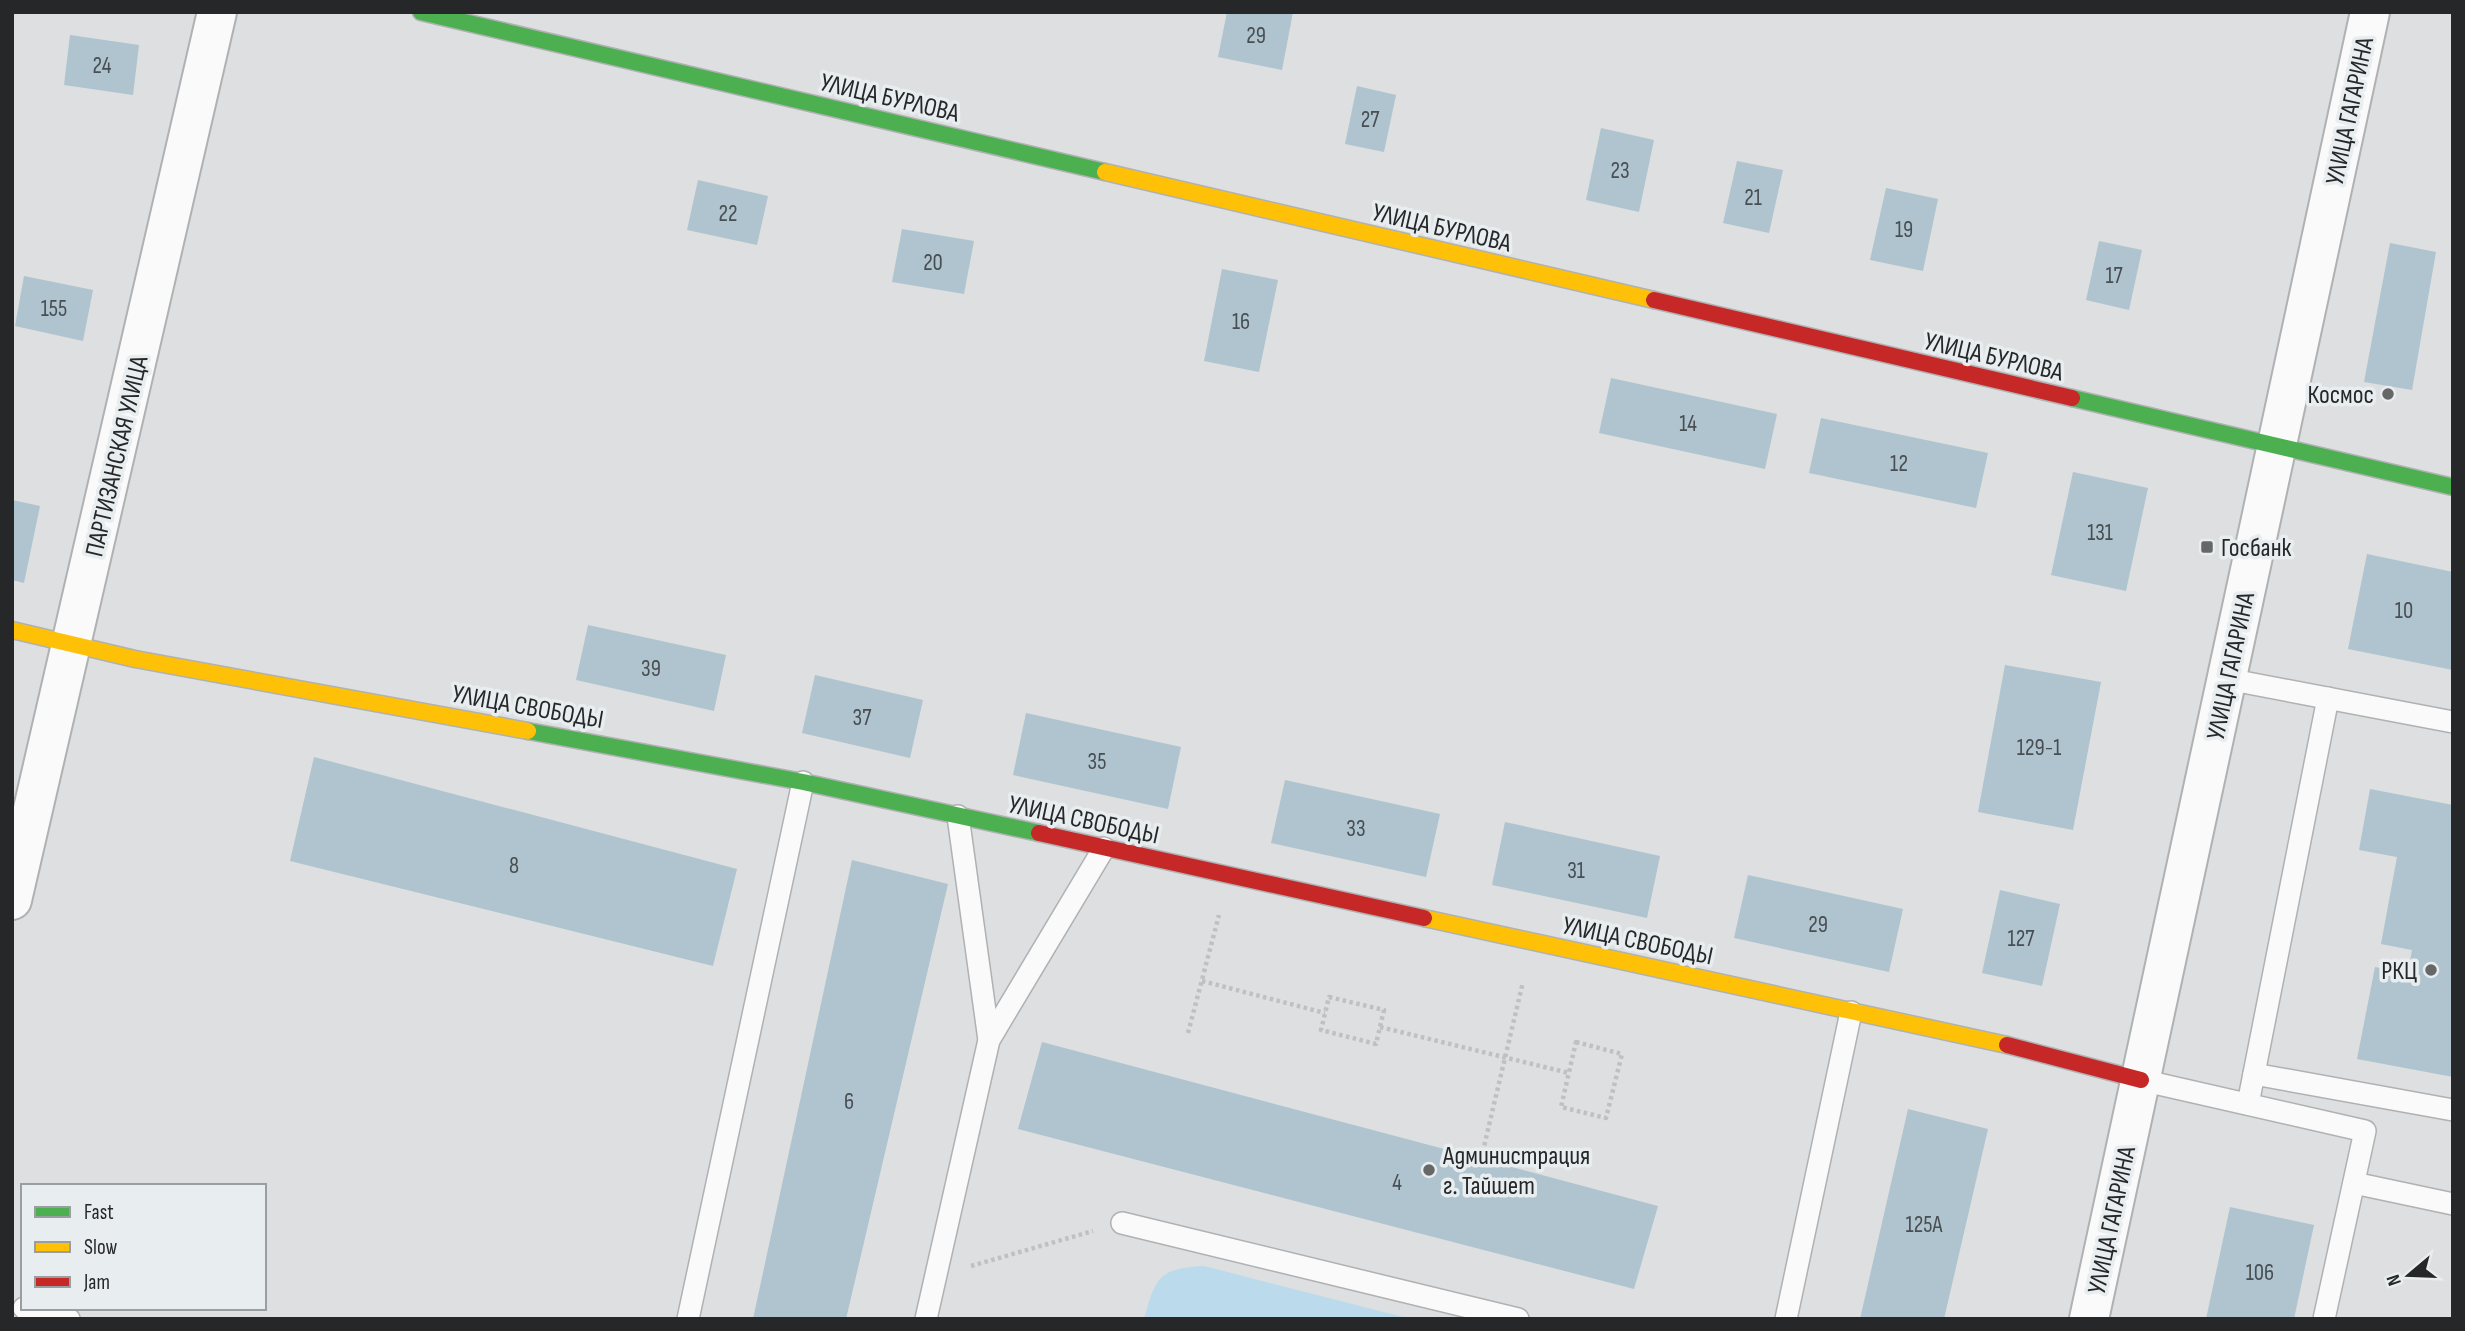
<svg xmlns="http://www.w3.org/2000/svg" width="2465" height="1331" viewBox="0 0 2465 1331" font-family="'Sofia Sans Condensed',sans-serif">
<rect width="100%" height="100%" fill="#dddfe1"/>
<path fill="#bbdbed" d="M 1204,1266 L 1411,1319 L 1144,1319 C 1155,1278 1159,1268 1204,1266 Z"/>
<g fill="#afc4ce">
<polygon points="1227,12 1293,12 1282,70 1218,57"/>
<polygon points="70,35 139,45 133,95 64,85"/>
<polygon points="1357,86 1396,95 1384,152 1345,144"/>
<polygon points="1601,128 1654,140 1639,212 1586,200"/>
<polygon points="1737,161 1783,170 1769,233 1723,223"/>
<polygon points="698,180 768,196 757,245 687,230"/>
<polygon points="1886,188 1938,199 1923,271 1870,260"/>
<polygon points="902,229 974,241 964,294 892,282"/>
<polygon points="2099,241 2142,250 2129,310 2086,300"/>
<polygon points="2390,243 2436,252 2412,390 2364,382"/>
<polygon points="1222,269 1278,280 1259,372 1204,361"/>
<polygon points="24,276 93,290 83,341 15,326"/>
<polygon points="1611,378 1777,414 1765,469 1599,433"/>
<polygon points="1821,418 1988,453 1976,508 1809,473"/>
<polygon points="2073,472 2148,488 2126,591 2051,575"/>
<polygon points="12,500 40,506 24,583 12,580"/>
<polygon points="2367,554 2453,572 2453,670 2348,649"/>
<polygon points="588,625 726,655 714,711 576,680"/>
<polygon points="2005,665 2101,682 2073,830 1978,812"/>
<polygon points="815,675 923,700 910,758 802,733"/>
<polygon points="1026,713 1181,747 1168,809 1013,775"/>
<polygon points="314,757 737,869 713,966 290,861"/>
<polygon points="1285,780 1440,814 1426,877 1271,843"/>
<polygon points="2370,789 2453,805 2453,1077 2357,1059 2375,967 2408,973 2412,950 2381,944 2397,857 2359,850"/>
<polygon points="1505,822 1660,856 1647,918 1492,885"/>
<polygon points="852,860 948,884 846,1319 753,1319"/>
<polygon points="1748,875 1903,909 1889,972 1734,938"/>
<polygon points="2000,890 2060,904 2042,986 1982,973"/>
<polygon points="1042,1042 1658,1206 1634,1289 1018,1129"/>
<polygon points="1908,1109 1988,1129 1944,1319 1860,1319"/>
<polygon points="2230,1207 2314,1225 2294,1319 2206,1319"/>
</g>
<g fill="none" stroke-linecap="round" stroke-linejoin="round">
<defs>
<g id="lane">
<polyline points="2227,679 2453,722"/>
<polyline points="989,1040 1104,848"/>
<polyline points="2254,1074 2453,1110"/>
<polyline points="2141,1080 2365,1131 2324,1319"/>
<polyline points="2248,1104 2328,698"/>
<polyline points="2354,1183 2453,1204"/>
<polyline points="1122,1223 1518,1319"/>
<polyline points="24,1308 69,1319"/>
<polyline points="688,1319 803,782"/>
<polyline points="926,1319 989,1040 958,816"/>
<polyline points="1786,1319 1851,1012"/>
</g>
<g id="street">
<polyline points="12,900 217,12"/>
<polyline points="2089,1319 2370,12"/>
</g>
<g id="fast">
<polyline points="421,12 1105,172"/>
<polyline points="2072,398 2453,487"/>
<polyline points="528,731 803,782 1039,833"/>
</g>
<g id="slow">
<polyline points="1105,172 1654,300"/>
<polyline points="12,630 135,659 528,731"/>
<polyline points="1424,918 2007,1045"/>
</g>
<g id="jam">
<polyline points="1654,300 2072,398"/>
<polyline points="1039,833 1424,918"/>
<polyline points="2007,1045 2141,1080"/>
</g>
</defs>
<use href="#lane" stroke="#afb1b3" stroke-width="24"/>
<use href="#street" stroke="#afb1b3" stroke-width="42"/>
<use href="#fast" stroke="#afb1b3" stroke-width="19"/>
<use href="#slow" stroke="#afb1b3" stroke-width="19"/>
<use href="#jam" stroke="#afb1b3" stroke-width="19"/>
<g stroke="#c0c0c0" stroke-width="4.5" stroke-dasharray="3.5 3.5" stroke-linecap="butt">
<polyline points="1202,981 1325,1013"/>
<polygon points="1329,997 1384,1010 1376,1044 1321,1030"/>
<polyline points="1380,1027 1569,1073"/>
<polyline points="1188,1033 1219,915"/>
<polygon points="1576,1042 1622,1054 1606,1118 1561,1107"/>
<polyline points="1481,1159 1523,982"/>
<polyline points="971,1266 1093,1231"/>
</g>
<use href="#lane" stroke="#fafafa" stroke-width="21"/>
<use href="#street" stroke="#fafafa" stroke-width="38"/>
<use href="#fast" stroke="#4caf50" stroke-width="16"/>
<use href="#slow" stroke="#ffc107" stroke-width="16"/>
<use href="#jam" stroke="#c62828" stroke-width="16"/>
</g>
<g fill="#666769" stroke="#e8edf0" stroke-width="2.5">
<circle cx="2388" cy="394" r="7"/>
<rect x="2200" y="540" width="14" height="14" rx="3.5"/>
<circle cx="2431" cy="970" r="7"/>
<circle cx="1429" cy="1170" r="7"/>
</g>
<g text-anchor="middle" stroke-width="7" stroke-linejoin="round" paint-order="stroke">
<g font-size="23" fill="#484e52">
<text x="1256" y="43">29</text>
<text x="102" y="73">24</text>
<text x="1370" y="127">27</text>
<text x="1620" y="178">23</text>
<text x="1753" y="205">21</text>
<text x="728" y="221">22</text>
<text x="1904" y="237">19</text>
<text x="933" y="270">20</text>
<text x="2114" y="283">17</text>
<text x="54" y="316">155</text>
<text x="1241" y="329">16</text>
<text x="1688" y="431">14</text>
<text x="1899" y="471">12</text>
<text x="2100" y="540">131</text>
<text x="2404" y="618">10</text>
<text x="651" y="676">39</text>
<text x="862" y="725">37</text>
<text x="2039" y="755">129-1</text>
<text x="1097" y="769">35</text>
<text x="1356" y="836">33</text>
<text x="514" y="873">8</text>
<text x="1576" y="878">31</text>
<text x="1818" y="932">29</text>
<text x="2021" y="946">127</text>
<text x="849" y="1109">6</text>
<text x="1397" y="1190">4</text>
<text x="1924" y="1232">125А</text>
<text x="2260" y="1280">106</text>
</g>
<g font-size="26" fill="#262729" stroke="#e8edf0">
<text transform="translate(890 97) rotate(13)" y="9">УЛИЦА БУРЛОВА</text>
<text transform="translate(2349 111) rotate(-78)" y="9">УЛИЦА ГАГАРИНА</text>
<text transform="translate(1442 227) rotate(13)" y="9">УЛИЦА БУРЛОВА</text>
<text transform="translate(1994 356) rotate(13)" y="9">УЛИЦА БУРЛОВА</text>
<text transform="translate(116 456) rotate(-77)" y="9">ПАРТИЗАНСКАЯ УЛИЦА</text>
<text transform="translate(2230 666) rotate(-78)" y="9">УЛИЦА ГАГАРИНА</text>
<text transform="translate(528 706) rotate(10)" y="9">УЛИЦА СВОБОДЫ</text>
<text transform="translate(1084 819) rotate(12)" y="9">УЛИЦА СВОБОДЫ</text>
<text transform="translate(1638 940) rotate(12)" y="9">УЛИЦА СВОБОДЫ</text>
<text transform="translate(2111 1220) rotate(-78)" y="9">УЛИЦА ГАГАРИНА</text>
</g>
<g font-size="26" fill="#262729" stroke="#e8edf0" text-anchor="end">
<text x="2374" y="403">Космос</text>
<text x="2221" y="556" text-anchor="start">Госбанк</text>
<text x="2417" y="979">РКЦ</text>
<text x="1443" y="1164" text-anchor="start">Администрация<tspan x="1443" dy="30">г. Тайшет</tspan></text>
</g>
</g>
<rect width="2465" height="1331" fill="none" stroke="#262729" stroke-width="28"/>
<rect x="21" y="1184" width="245" height="126" fill="#e8edf0" stroke="#9a9ea0" stroke-width="2"/>
<rect x="35" y="1207" width="35" height="10" fill="#4caf50" stroke="#9a9ea0" stroke-width="2"/>
<text x="84" y="1219" font-size="21" fill="#262729">Fast</text>
<rect x="35" y="1242" width="35" height="10" fill="#ffc107" stroke="#9a9ea0" stroke-width="2"/>
<text x="84" y="1254" font-size="21" fill="#262729">Slow</text>
<rect x="35" y="1277" width="35" height="10" fill="#c62828" stroke="#9a9ea0" stroke-width="2"/>
<text x="84" y="1289" font-size="21" fill="#262729">Jam</text>
<g transform="translate(2409 1275) rotate(251)" stroke="#e8edf0" stroke-width="5" paint-order="stroke">
<path d="M0-5L12 26L0 18L-12 26Z" fill="#262729"/>
<text y="-10" font-size="19" font-weight="bold" text-anchor="middle" fill="#262729">N</text>
</g>
</svg>
